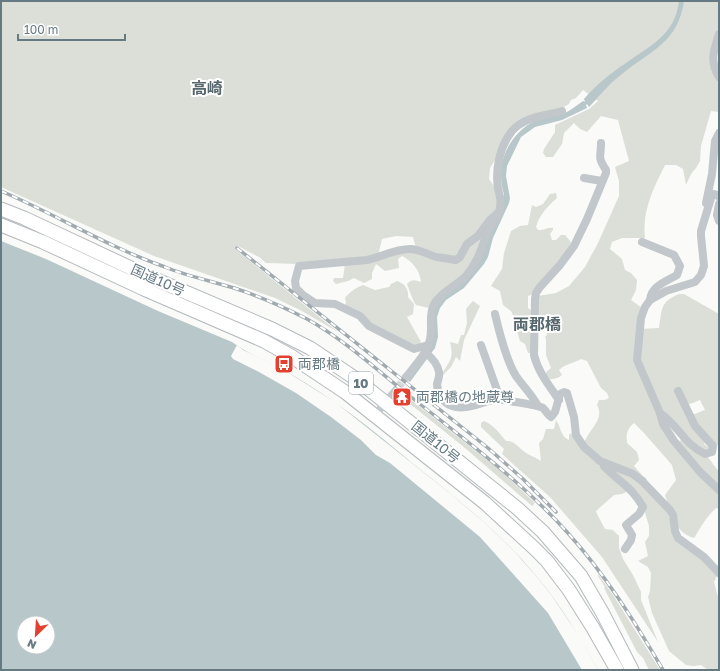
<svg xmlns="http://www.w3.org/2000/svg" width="720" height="671" viewBox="0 0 720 671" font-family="'Golos Text','Noto Sans JP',sans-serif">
<rect width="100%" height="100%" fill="#fafaf8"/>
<g fill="#dbdfd7">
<path d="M 1,1 L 719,1 L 719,15 L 718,16 L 719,25 L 711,54 L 719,80 L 719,112 L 711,111 L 701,146 L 700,161 L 696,168 L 691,174 L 686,185 L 683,169 L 676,165 L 665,165 C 653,189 642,211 645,238 L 622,238 L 612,242 L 610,249 L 622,259 L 625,270 L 631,273 L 637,280 L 636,290 L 631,300 L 642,308 L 635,359 L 657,413 L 719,493 L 719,509 L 716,508 C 706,517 701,527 694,538 C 673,531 672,514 665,495 L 676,480 L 672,465 L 644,433 L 634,423 C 627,429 626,434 627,443 L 637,452 L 639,460 L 634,466 L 643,476 L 646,478 L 647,480 L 601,459 L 584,445 C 586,431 606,420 597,405 L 599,400 L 605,400 L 609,398 L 607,393 L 601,388 L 587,361 L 581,359 C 574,363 565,364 559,370 L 562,375 C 556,380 545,382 546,372 L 551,368 L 546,355 L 546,339 L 545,337 L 547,335 L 545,323 L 537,321 L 538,296 L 556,293 L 569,286 L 585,267 L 598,243 L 619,196 L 619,181 L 615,167 L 629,161 L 618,120 L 601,116 L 587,132 L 580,129 L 574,123 L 564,133 L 562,144 L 553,157 L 546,157 L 543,153 L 544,149 L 555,132 L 555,125 L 589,109 L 598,101 L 583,90 L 576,98 L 571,100 L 569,104 L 562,108 L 521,121 L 490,168 L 489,179 L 498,192 L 497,211 L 458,258 L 416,248 L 413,237 L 396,236 L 382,239 L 378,256 L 298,264 L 266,263 L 259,257 L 238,246 L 236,250 L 338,332 L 300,310 L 275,298 L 154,256 L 1,187 Z"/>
<path d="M 556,193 L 557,198 C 548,206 539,215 536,227 L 538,230 C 543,231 547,227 553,228 L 553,230 L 550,234 L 552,240 L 556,240 L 561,235 L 565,235 L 571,242 L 569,248 L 533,294 L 528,296 L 528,308 L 532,311 L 531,353 L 528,353 L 525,344 L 520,341 L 514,322 L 515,319 L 511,311 L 503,305 L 500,291 L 491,286 L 502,269 L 504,253 L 511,231 L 520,226 L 528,225 L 532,205 L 536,207 L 543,204 L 550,194 Z"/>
<path d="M 482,236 L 470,268 L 429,308 L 416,305 L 413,300 L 407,284 C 412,279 414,280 421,282 C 420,270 412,261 402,256 L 398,259 L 399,268 L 385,271 L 376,264 L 372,273 L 372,279 L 364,283 L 354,278 L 348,281 L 336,284 L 333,281 L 334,278 L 343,278 L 345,264 L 411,250 L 454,261 L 467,246 Z"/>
<path d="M 397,281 C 404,283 409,289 408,297 L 414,304 L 413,314 L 407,317 L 421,342 L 420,344 L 416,347 L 370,324 L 345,308 L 346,302 L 345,298 C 350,292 355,288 363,285 L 375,290 L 389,287 L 391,284 Z"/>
<path d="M 679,294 L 684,294 L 719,314 L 719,446 C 706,440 699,427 692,415 L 705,410 L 700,400 L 690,404 L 685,403 L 705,441 L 704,444 L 708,447 L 710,445 L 712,449 L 703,451 L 660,407 L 643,370 L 639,353 L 641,329 L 659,328 C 662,309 660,302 679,294 Z"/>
<path d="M 473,301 L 480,306 L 464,340 L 460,361 L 456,357 L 451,367 L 442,376 C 443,371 445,369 448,364 C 453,357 452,350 450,342 L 458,344 L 461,335 L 464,335 L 467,323 L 466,309 Z"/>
<polygon points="406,396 501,471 535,503 532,506 465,448 404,399"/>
<path d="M 556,420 C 561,427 560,436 569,440 L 569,435 L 571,433 L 573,434 L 627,488 L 626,492 L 622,494 L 614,495 L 596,511 L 597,514 L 605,529 L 613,530 L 619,536 L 619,548 L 623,559 L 633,575 L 641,592 L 641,600 L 658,642 L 602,557 L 550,497 L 502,454 L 504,449 L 481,427 L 481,423 L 484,421 C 494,425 499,433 506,441 C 516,441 518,448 526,453 C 531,456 535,457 541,461 L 539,443 L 543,439 L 546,429 L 554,429 Z"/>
<polygon points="682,439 707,456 719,472 719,487 678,443"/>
<polygon points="605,465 632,476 668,512 673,531 718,574 714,582 719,601 719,670 708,670 701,665 693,666 686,665 669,651 652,613 648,597 650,591 651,573 648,567 638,561 648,556 645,542 649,536 649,526 644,509"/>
<polygon points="598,574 613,595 660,670 649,670 643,658 637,652 604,588 605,587 598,576"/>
</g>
<g fill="#b8c7c9" fill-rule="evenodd">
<path d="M 679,1 L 684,1 C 678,43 651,50 622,74 C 610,83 601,94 591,105 L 589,107 L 587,104 L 586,105 L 587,108 L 562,120 L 535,127 L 521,137 L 507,166 L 506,176 L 510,198 L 509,203 L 493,238 L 488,257 L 484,264 L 464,288 L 446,300 L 440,308 L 437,317 L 438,337 L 435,348 L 410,382 L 407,380 L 431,348 L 435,306 L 466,278 L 503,197 L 504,194 C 502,188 501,182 501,176 C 500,154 515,130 535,121 C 545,117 555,117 565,113 C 571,110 577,105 583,101 L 585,102 L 584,99 C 596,85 611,73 626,63 C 651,45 675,35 679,1 Z"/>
<path d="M 1,241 L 46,259 L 158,311 L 232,342 C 248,354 266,361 283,370 C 300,379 318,390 334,402 C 361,420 387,442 412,463 C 456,498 501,533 537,577 C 561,605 580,638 598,670 L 1,670 ZM 24,623 L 48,623 L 48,647 L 24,647 Z"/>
</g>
<polygon fill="#fafaf8" points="237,345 243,350 284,370 335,402 452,495 486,524 513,550 537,577 552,596 579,636 598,670 582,670 548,613 480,537 390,463 376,455 361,440 331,417 296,393 259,372 233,359 231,356"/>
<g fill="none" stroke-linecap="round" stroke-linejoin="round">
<polyline stroke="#d5dadb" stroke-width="8" stroke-dasharray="8 4" stroke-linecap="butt" points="397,389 406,377"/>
<defs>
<g id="trunk">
<polyline points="1,209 24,218 150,277 272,329 310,348 356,379 517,508 543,532 581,576 602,612 632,670"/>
<polyline points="1,225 43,242 144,289 264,341 291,356 345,392 485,503 534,548 547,561 569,590 593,628 617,670"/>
</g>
</defs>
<use href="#trunk" stroke="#b4babd" stroke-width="15"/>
<g stroke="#c1c7ca" stroke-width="8">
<path d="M 719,34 C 714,51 709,60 719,77"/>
<polyline points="584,178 602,181"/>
<polyline points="719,197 717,195 713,194 711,198 701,231 701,236 704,266 701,275 695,282 666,291 650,300 645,307 641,318 637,360 660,413 663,424 674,441 700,472 719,490"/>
<polyline points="706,203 712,174 715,141 719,133"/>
<polyline points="719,204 717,215 719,221"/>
<path d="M 642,242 L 674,255 L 680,266 L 677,275 C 667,281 651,286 650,300"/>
<path d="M 495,314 C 499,331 507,362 516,376 C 523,386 532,395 538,406"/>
<path d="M 428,345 L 414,349 L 369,326 L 360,316 L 335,304 L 315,303 L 303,295 L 296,288 L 295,281 L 299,266 L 367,260 C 381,257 395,249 410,249 C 420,249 428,255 437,257 C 443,258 450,259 456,260 L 460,257 L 467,244 L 478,236 L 490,220 L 499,212"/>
<polyline points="481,345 497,390 498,399"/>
<path d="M 425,352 C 431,357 438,364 439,372 C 440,376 438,380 437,384 C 437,393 443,403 452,406 C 465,411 481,402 494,400 C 500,399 538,405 543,408 C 546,411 548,415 551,417 L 555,412 L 560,394 L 564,392 L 567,393 L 574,417 L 576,435 L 584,447 L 600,461 L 633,474 L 642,481 L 670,510 L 673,515 L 675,531 L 678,538 L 704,557 L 719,573"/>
<path d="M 406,377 C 415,366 427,353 430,339 C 433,327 428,316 434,304 C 441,292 456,286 466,276 C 478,262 481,249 487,233 C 490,226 496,219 499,212 C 502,203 500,197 498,188 C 495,169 500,146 512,131 C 525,116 545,116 562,111"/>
<path d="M 559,400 C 549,385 538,372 534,355 L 535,299 L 536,293 L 540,287 L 560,265 L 574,246 L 587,219 L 606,173 L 606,170 C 597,156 601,158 601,143"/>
<path d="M 660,413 C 678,425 684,444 705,454 L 712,452 L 713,446 L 695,426 L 678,391"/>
<polyline points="375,415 397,389"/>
<path d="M 604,466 C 619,482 632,487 643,507 L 639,514 L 626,525 L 632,535 L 631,540 L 625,549"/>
</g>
<use href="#trunk" stroke="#fff" stroke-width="13"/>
<defs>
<g id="rail">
<path d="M 1,191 C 57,215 108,247 165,267 C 187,276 211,281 234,288 C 259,296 284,307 307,319 C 345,340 378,371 411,397 C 465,440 521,481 567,532 C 605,574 635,622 663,670"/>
<polyline points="237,248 488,448 523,479 556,512"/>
</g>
</defs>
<use href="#rail" stroke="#a0aaaf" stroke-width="3.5"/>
<use href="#rail" stroke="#fff" stroke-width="2" stroke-dasharray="6" stroke-linecap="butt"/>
</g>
<defs>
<symbol id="bus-square" viewBox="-11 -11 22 22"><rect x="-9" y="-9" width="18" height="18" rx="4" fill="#e3402f" stroke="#fff"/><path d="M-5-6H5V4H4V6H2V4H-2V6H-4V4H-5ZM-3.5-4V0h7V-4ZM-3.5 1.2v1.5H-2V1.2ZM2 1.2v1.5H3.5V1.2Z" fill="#fff"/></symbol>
<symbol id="temple-square" viewBox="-11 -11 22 22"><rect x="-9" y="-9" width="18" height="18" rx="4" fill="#e3402f" stroke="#fff"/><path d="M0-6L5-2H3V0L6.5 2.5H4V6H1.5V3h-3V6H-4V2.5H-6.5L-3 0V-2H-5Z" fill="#fff"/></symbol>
</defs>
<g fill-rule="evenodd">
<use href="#bus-square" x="273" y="353" width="22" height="22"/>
<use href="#temple-square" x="391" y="386" width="22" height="22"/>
</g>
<g text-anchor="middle" stroke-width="4" stroke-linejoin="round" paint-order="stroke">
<rect fill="#fff" stroke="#93a2a8" stroke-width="1" x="349" y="372" width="24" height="22" rx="3"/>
<g font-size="13" font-weight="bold" fill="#657a83">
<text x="361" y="388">10</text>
</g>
<g font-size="14" fill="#657a83" stroke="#fff">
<text transform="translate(158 280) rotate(24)" y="5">国道10号</text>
<text transform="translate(436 442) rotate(39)" y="5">国道10号</text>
</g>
<g font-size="14" fill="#657a83" stroke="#fff" text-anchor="start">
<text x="298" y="369">両郡橋</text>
<text x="416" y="402">両郡橋の地蔵尊</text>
</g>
<g font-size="16" font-weight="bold" fill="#57676e" stroke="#fff">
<text x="207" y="94">高崎</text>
<text x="537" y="330">両郡橋</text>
</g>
</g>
<rect width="720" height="671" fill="none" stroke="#657a83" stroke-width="4"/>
<g transform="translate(36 635) rotate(205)"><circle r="19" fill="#ffffff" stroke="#c1cacd"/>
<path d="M0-3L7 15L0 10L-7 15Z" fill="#e3402f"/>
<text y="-6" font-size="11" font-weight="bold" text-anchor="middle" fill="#657a83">N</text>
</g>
<path d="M18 34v6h107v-6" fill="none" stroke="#657a83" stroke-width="2"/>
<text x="24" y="34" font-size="12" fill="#657a83" stroke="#ffffff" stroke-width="3" paint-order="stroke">100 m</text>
</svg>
